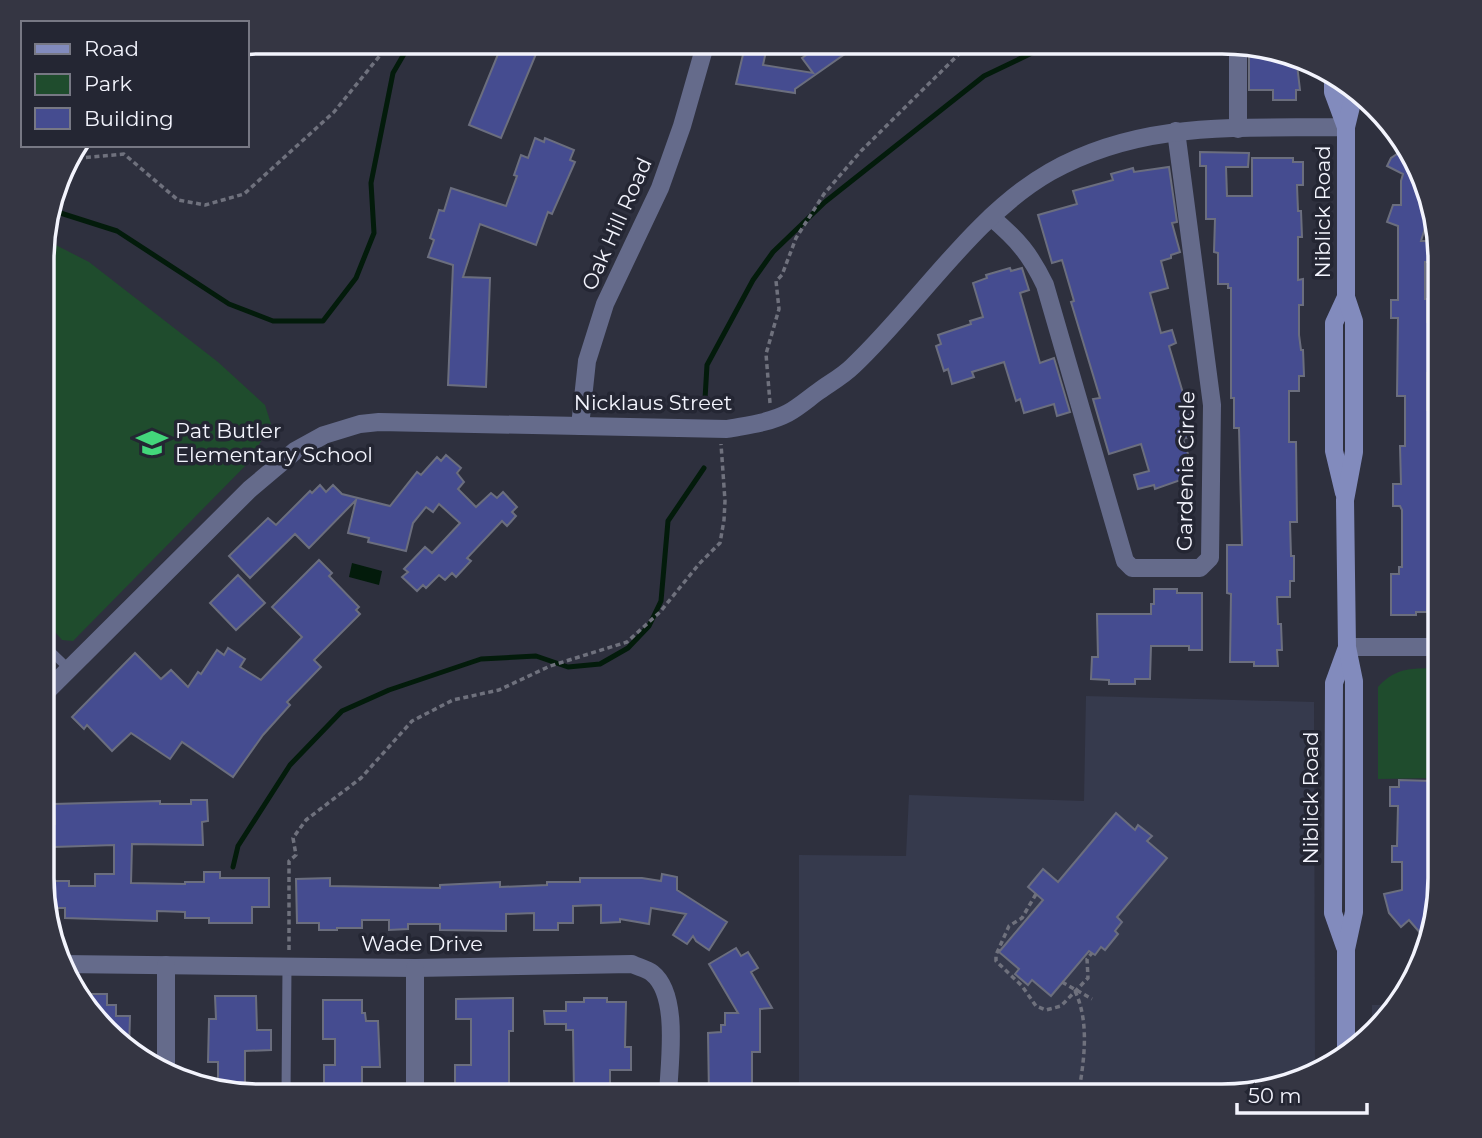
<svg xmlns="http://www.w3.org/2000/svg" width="1482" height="1138" viewBox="0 0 1482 1138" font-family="Montserrat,sans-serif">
<rect width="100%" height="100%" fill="#2e303e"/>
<g fill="#363a4d">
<polygon points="1086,696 1314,702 1315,1074 1222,1096 799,1096 799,855 906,856 909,795 1084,801"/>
<polygon points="1372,1005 1396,1005 1386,1021 1372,1033"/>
</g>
<g fill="#1f4c2d">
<polygon points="44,239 89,262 218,362 265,405 271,424 249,462 73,641 62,640 43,618"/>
<path d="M 1440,668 L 1440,778 L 1378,779 L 1378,687 C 1397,666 1413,669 1440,668 Z"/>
</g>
<polygon fill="#031b0b" points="352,563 382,571 379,585 349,577"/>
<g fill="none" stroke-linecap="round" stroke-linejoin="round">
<g stroke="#031b0b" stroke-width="5">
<polyline points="51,210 117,231 229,304 273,321 323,321 356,278 374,233 371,183 393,73 411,42"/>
<polyline points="705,399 707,365 753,280 773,252 825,202 984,76 1034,52 1041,42"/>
<polyline points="233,867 238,846 290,765 342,711 389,690 481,659 536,656 568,667 600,664 628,648 649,626 661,601 668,521 704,468"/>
</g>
</g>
<g fill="#454c90" stroke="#6b6e7e" stroke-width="2">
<polygon points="503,42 541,42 501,138 469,125"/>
<polygon points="746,42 768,42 763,65 813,73 802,58 825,42 862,42 795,89 795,93 736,84"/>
<polygon points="1249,46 1296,56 1300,90 1296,90 1296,100 1273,100 1273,90 1249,90"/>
<polygon points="535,138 544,142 545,138 574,150 570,160 575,162 552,214 548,212 536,245 480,224 463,277 490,278 486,387 448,385 453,265 428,257 434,240 430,238 439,210 444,211 451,188 506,206 517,176 514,175 521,155 528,158"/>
<polygon points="1406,148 1418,164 1427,203 1424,213 1429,215 1421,241 1436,241 1438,252 1438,262 1425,262 1425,299 1427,299 1427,322 1440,322 1440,373 1427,373 1427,410 1437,410 1438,432 1440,432 1440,488 1431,488 1433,537 1440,537 1440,592 1428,592 1427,612 1416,612 1416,615 1391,615 1391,574 1399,574 1399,567 1402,567 1402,510 1400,506 1393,506 1393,484 1401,484 1400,446 1405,446 1405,396 1397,396 1398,318 1391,318 1391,300 1398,300 1398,226 1387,222 1393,205 1401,205 1401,181 1403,174 1387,166 1391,158"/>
<polygon points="1200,152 1249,153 1248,167 1226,167 1227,196 1252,196 1252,158 1293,158 1293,162 1303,162 1303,185 1297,185 1298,211 1301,211 1302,237 1298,237 1298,280 1303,279 1303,305 1299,305 1299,335 1301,350 1303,350 1304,376 1299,376 1299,391 1289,391 1289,442 1296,442 1297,522 1290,522 1291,556 1294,556 1294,581 1290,581 1290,597 1277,597 1278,624 1281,624 1282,650 1277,650 1278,666 1254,666 1254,662 1230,662 1231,594 1227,593 1227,545 1242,545 1239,428 1234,428 1234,398 1231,398 1231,288 1228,288 1228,284 1218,284 1218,253 1214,252 1215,219 1206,219 1206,166 1200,166"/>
<polygon points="1169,167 1177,222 1172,223 1180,252 1171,255 1171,258 1161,261 1168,288 1150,293 1161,333 1172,330 1176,343 1169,346 1191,420 1188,421 1192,436 1183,439 1195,475 1155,489 1154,485 1138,489 1134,475 1149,471 1141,444 1109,454 1093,399 1100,398 1071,302 1074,301 1062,260 1052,263 1038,215 1077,204 1073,191 1113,180 1111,174 1133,168 1134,172"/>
<polygon points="1010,268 1011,271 1022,268 1029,290 1020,293 1040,363 1054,358 1070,412 1057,416 1054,404 1024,413 1020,399 1016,401 1004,362 972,372 974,377 952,384 948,369 944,371 936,346 941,344 938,335 971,324 970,321 983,317 973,283 987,278 986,275"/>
<polygon points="446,455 461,468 457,473 464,482 458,489 476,507 491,493 497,498 503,492 517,507 512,512 516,516 507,526 502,521 467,558 471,561 456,577 452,573 445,580 439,575 426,588 423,585 417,591 402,577 408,572 404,569 425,547 432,553 460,523 439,504 433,512 426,507 413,523 406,551 368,542 369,538 348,533 356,500 309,548 295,534 250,578 229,556 268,518 276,525 310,491 312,493 320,485 326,492 333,485 342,494 390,506 417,472 421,475 437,457 441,461"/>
<polygon points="319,560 332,573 329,576 359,607 356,610 360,614 314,660 321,667 287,702 290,705 263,735 233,777 182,742 170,759 131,733 112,751 87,725 84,729 72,717 135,653 161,679 171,670 188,687 198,672 201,674 217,650 224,655 228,648 245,659 240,667 261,680 302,637 272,607"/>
<polygon points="238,575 265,603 236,630 210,603"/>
<polygon points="1154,589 1177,589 1177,593 1202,593 1202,650 1189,650 1189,646 1151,646 1150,679 1135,679 1135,684 1109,684 1109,680 1091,679 1092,657 1098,657 1097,614 1151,614 1151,604 1154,604"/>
<polygon points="1399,780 1431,781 1431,803 1440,803 1440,861 1432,861 1432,905 1438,900 1428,942 1409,920 1401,927 1389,913 1384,894 1402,890 1402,862 1392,862 1392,846 1397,846 1398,806 1390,806 1390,787 1399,787"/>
<polygon points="191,800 207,800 208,821 202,822 203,845 132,844 131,883 185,884 185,882 204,882 204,872 220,872 220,878 269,878 269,907 252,907 252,923 209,923 209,918 185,918 185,912 157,911 157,921 65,918 65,908 47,908 43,895 43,881 69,881 69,886 95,886 95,874 114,874 114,845 54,847 54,842 47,842 46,824 55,824 54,804 160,801 160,804 191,804"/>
<polygon points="1116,813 1135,830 1138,825 1152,836 1147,841 1167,858 1117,917 1122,922 1115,931 1118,934 1105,950 1101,947 1095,955 1089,951 1051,996 1032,980 1028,985 1015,974 1019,969 999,952 1043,900 1028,887 1043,869 1058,882"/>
<polygon points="662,874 677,877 677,890 727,922 709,950 696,941 693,936 687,944 673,935 686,914 651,908 649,924 620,919 620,922 601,923 601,905 573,906 573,923 558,923 558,930 534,930 534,913 506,914 506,931 440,930 440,924 408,924 408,929 389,930 389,920 362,920 362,928 337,928 337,930 319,930 319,923 297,923 296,879 330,878 330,886 440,888 440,885 500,882 500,887 547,885 547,882 580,882 580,878 642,878 661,881"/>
<polygon points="736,948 741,956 748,952 758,968 751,972 772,1008 760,1009 760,1052 752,1052 752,1096 709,1096 708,1033 721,1032 721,1025 725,1025 725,1013 738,1013 709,964"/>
<polygon points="80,994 107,994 107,1005 116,1005 116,1016 130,1016 129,1050 117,1042"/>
<polygon points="215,996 256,996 257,1030 271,1030 271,1050 245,1051 245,1084 218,1084 218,1062 208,1062 209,1019 216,1019"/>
<polygon points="513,998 513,1031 509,1031 509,1087 455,1089 455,1065 471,1065 471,1019 456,1019 456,999"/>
<polygon points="584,998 607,998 607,1002 626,1002 625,1047 631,1047 631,1070 610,1070 610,1091 574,1091 573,1030 566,1030 566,1024 545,1024 544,1011 566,1011 566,1002 584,1002"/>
<polygon points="323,1000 362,1000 362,1013 365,1013 366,1021 378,1021 380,1067 362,1067 362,1088 359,1088 359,1096 324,1096 324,1065 335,1065 335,1039 323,1039"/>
</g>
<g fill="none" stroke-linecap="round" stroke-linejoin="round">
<g stroke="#6f717d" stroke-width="3.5" stroke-dasharray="5 3.5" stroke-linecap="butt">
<polyline points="69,159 124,154 178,200 205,205 244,194 334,112 382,53 388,42"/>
<polyline points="770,403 766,354 779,309 776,281 782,275 796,238 824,194 861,151 971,42"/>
<polyline points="1036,894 1022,918 1009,926 996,955 996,961 1022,986 1036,1006 1046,1010 1061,1006 1088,978 1087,959 1092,953"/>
<polyline points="289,950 289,861 296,855 293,838 306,820 361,778 412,721 453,700 499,690 550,666 627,642 660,612 699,564 720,543 724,520 725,501 721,444"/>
<polyline points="1062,982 1092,999"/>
<path d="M 1075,991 C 1090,1023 1084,1062 1078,1096"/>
</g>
<g stroke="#656b8b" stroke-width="9">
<polyline points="43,644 69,669"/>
<polyline points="286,1096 287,966"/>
</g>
<g stroke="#656b8b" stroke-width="18">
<polyline points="1238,43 1238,129"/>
<path d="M 991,217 C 1018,240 1030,254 1045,285 L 1125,561 L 1132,568 L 1200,568 L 1210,558 L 1212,405 L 1176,131"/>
<polyline points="580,426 587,361 605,304 660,188 682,126 706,42"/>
<path d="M 43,695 L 250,489 L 295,451 L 324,435 L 360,424 L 379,422 L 727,429 C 748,425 769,423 788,413 C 799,407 809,398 819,391 C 830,383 843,376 853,366 C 917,306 973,216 1050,172 C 1144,119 1241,129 1346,127"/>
<path d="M 62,964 L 415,968 L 632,964 C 638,967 647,969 652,973 C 680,995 669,1063 668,1096"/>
<polyline points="166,1073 166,965"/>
<polyline points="415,1096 415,968"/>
</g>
<polyline stroke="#656b8b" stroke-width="18" points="1347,647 1440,647"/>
<g stroke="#828bbd" stroke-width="18">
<polyline points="1333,76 1333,92 1346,127"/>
<polyline points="1344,493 1334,451 1334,323 1346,297"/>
<polyline points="1345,947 1333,913 1334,683 1346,650"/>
<polyline points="1346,1052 1346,949 1354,912 1354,681 1347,647 1345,500 1354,452 1354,321 1346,297 1346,127 1355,90"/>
</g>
</g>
<defs>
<symbol id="school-bare" viewBox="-9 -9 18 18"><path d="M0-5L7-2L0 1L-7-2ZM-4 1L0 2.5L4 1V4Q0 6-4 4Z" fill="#43d77b" stroke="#242633" stroke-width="2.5" paint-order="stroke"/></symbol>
</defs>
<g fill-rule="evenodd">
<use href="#school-bare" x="130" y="421" width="44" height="44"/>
</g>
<g text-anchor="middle" stroke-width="7" stroke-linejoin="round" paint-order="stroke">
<g font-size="21" fill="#f3f4fd" stroke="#242633">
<text transform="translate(1323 212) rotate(-90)" y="7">Niblick Road</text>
<text transform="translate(617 224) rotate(-66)" y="7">Oak Hill Road</text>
<text x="653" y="410">Nicklaus Street</text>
<text transform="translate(1186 471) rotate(-89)" y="7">Gardenia Circle</text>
<text transform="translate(1311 798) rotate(-90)" y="7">Niblick Road</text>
<text x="422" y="951">Wade Drive</text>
</g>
<g font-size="21" fill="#f3f4fd" stroke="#242633" text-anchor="start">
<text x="175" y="438">Pat Butler<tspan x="175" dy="24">Elementary School</tspan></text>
</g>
</g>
<path d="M0 0H1482V1138H0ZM260 54H1222A206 206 0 0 1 1428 260V878A206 206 0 0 1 1222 1084H260A206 206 0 0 1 54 878V260A206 206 0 0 1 260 54Z" fill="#353643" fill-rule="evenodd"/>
<path fill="none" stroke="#f3f4fd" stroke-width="3.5" d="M260 54H1222A206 206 0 0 1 1428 260V878A206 206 0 0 1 1222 1084H260A206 206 0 0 1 54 878V260A206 206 0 0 1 260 54Z"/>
<rect x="21" y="21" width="228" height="126" fill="#242633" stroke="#777884" stroke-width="2"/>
<rect x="35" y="44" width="35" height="10" fill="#828bbd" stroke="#777884" stroke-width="2"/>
<text x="84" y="56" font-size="21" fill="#f3f4fd">Road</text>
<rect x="35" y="74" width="35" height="21" fill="#1f4c2d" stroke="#777884" stroke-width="2"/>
<text x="84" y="91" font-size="21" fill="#f3f4fd">Park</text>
<rect x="35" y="108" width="35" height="21" fill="#454c90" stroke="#777884" stroke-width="2"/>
<text x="84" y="126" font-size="21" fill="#f3f4fd">Building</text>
<path d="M1237 1103v10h130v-10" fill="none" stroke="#f3f4fd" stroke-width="3.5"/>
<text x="1248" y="1103" font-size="21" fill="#f3f4fd" stroke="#242633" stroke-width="5" paint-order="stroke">50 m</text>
</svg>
